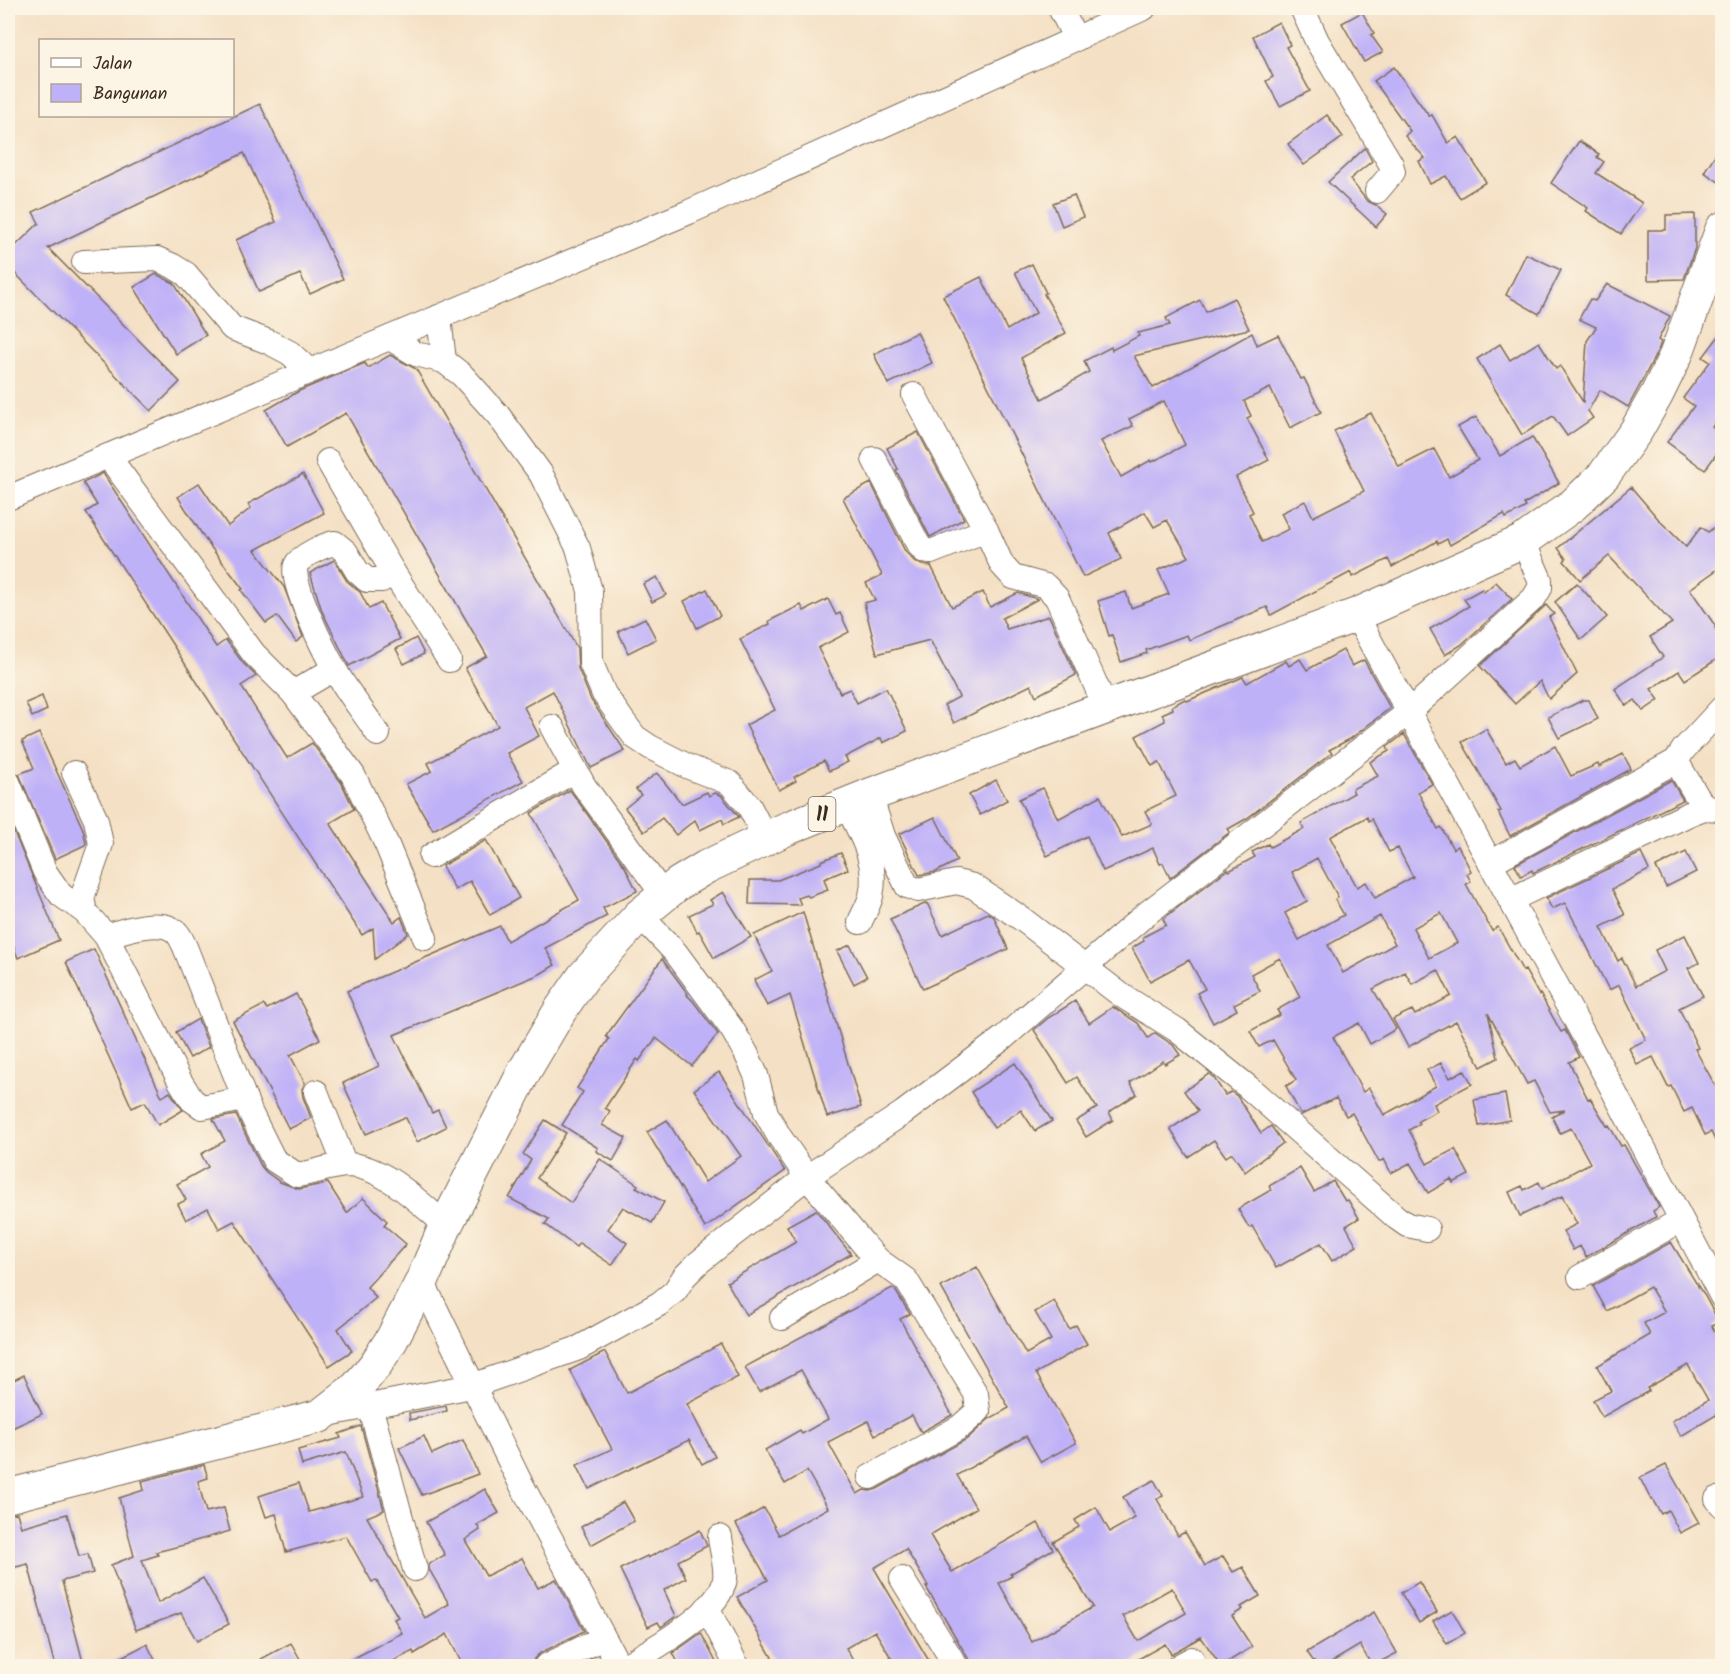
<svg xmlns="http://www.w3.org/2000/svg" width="1730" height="1674" viewBox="0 0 1730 1674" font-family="Kalam,sans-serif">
<rect width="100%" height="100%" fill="#fcf5e5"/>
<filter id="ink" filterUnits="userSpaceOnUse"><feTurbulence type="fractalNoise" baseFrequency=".0167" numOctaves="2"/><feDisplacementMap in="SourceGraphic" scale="12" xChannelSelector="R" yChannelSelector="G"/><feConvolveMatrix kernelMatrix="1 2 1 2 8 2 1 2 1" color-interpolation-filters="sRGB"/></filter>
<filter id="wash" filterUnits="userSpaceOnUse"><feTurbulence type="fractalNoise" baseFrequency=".008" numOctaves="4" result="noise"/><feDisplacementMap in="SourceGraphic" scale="24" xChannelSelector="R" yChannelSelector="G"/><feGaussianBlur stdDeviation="1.35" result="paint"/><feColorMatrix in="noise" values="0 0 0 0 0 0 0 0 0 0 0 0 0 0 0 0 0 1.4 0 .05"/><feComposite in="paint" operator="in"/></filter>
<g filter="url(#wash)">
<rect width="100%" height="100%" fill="#f4e0c4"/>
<g id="blocks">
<g fill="#bfb1f7" fill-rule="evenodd">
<polygon points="1362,12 1374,33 1371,35 1383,52 1364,62 1342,23"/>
<polygon points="1279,22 1290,45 1286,47 1310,91 1280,106 1266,81 1273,77 1253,36"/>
<polygon points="1394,67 1429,116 1432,115 1448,143 1458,137 1486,182 1460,198 1446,176 1430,184 1419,161 1425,158 1405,136 1410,131 1374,81"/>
<polygon points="260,104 343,279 310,294 300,274 259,292 236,240 276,222 244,153 48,248 180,382 151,411 8,266 8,253 39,223 33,212"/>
<polygon points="1327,115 1343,137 1304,165 1288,144"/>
<polygon points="1579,141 1599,154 1597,157 1604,162 1596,173 1642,203 1621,234 1586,211 1588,208 1551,183"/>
<polygon points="1722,144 1722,184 1704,172"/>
<polygon points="1365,148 1372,161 1350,179 1367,201 1376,205 1387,214 1376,227 1328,182"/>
<polygon points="1074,195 1083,217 1062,226 1053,203"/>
<polygon points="1695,214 1695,248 1684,279 1648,280 1648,230 1666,230 1666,215"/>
<polygon points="1526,254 1561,270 1539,314 1506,295"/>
<path d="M 1032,264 L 1046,293 L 1044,294 L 1066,333 L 1021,358 L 1042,399 L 1089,372 L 1084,361 L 1111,347 L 1112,350 L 1139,336 L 1138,333 L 1170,325 L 1166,318 L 1200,300 L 1206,312 L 1234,298 L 1249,329 L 1134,356 L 1153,388 L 1252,333 L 1257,345 L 1278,335 L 1301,379 L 1304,378 L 1321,412 L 1290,428 L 1270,388 L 1244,401 L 1251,416 L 1247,418 L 1269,460 L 1236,477 L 1253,512 L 1249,514 L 1262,542 L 1289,529 L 1281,513 L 1305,501 L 1313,517 L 1364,491 L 1334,431 L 1371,413 L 1399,467 L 1434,449 L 1449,477 L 1478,460 L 1458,427 L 1476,417 L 1500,456 L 1532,437 L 1559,483 L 1524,504 L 1526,507 L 1506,518 L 1504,514 L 1450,545 L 1447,539 L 1438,544 L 1437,541 L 1392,567 L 1388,559 L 1353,577 L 1351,572 L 1271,615 L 1267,607 L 1189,640 L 1187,635 L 1146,650 L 1147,653 L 1121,662 L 1112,635 L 1109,636 L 1098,601 L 1126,592 L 1131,608 L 1169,594 L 1158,570 L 1189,557 L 1167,520 L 1154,527 L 1145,512 L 1109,533 L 1121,559 L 1083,577 L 943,296 L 981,277 L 1007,330 L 1036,313 L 1015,272 ZM 1164,401 L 1185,445 L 1152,462 L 1151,460 L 1121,477 L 1101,441 L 1133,426 L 1129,419 Z"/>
<polygon points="156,274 174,283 206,335 176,354 134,287"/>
<polygon points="1607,284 1670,316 1658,340 1661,342 1659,348 1640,385 1628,407 1600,390 1588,411 1593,418 1567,436 1553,416 1522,435 1477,359 1500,344 1510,360 1539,342 1556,369 1560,366 1583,402 1587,341 1596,327 1579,319 1590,299 1595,301"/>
<polygon points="917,332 932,363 888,384 874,354"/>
<polygon points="1722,332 1722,413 1712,427 1722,435 1722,446 1705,470 1667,442 1694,406 1683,398 1710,362 1703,357"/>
<polygon points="390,355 416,369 577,648 578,668 591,700 625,751 591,768 553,691 524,707 539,736 507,753 523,781 433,830 406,784 432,771 428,763 498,726 465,668 487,656 346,413 287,447 266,410 299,391 365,363 368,368"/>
<polygon points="918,432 964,519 930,537 896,470 898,469 887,448"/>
<polygon points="103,473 216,647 226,640 243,663 256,676 241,686 287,758 312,743 341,782 354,809 330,823 394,922 401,917 408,934 375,959 373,928 362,935 86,512 97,505 83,483"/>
<polygon points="303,474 324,513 255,550 284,587 303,637 296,642 277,616 266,623 241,590 243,589 207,542 178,497 199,483 228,526 251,508 248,504"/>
<polygon points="871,483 905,551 914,561 922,565 931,566 952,607 983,592 990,607 1018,593 1038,599 1002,618 1007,629 1049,616 1076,675 1036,696 1031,685 954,723 944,705 959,697 930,640 877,654 864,603 875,600 866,583 882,575 843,498"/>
<polygon points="1631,487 1660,521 1686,547 1701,527 1708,532 1722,521 1722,566 1690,589 1716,627 1715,628 1722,642 1722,656 1685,680 1679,671 1651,689 1659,700 1643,711 1635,700 1626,706 1615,689 1663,657 1650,637 1672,623 1609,556 1580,580 1564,561 1566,559 1558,548"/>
<polygon points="334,560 347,581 360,592 369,609 381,603 400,639 349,666 322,611 310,573"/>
<polygon points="657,577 666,595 652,602 643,584"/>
<polygon points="1496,582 1512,599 1461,645 1445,655 1430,629 1469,606 1464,599 1482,589 1484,592"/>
<polygon points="1577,583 1607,617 1581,640 1555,602"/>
<polygon points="707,589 720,616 697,628 684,601"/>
<polygon points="828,599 836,615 840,613 849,632 818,648 840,693 850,689 857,703 886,688 907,731 883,743 881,738 845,757 848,762 829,771 824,761 794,777 796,781 779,790 746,725 775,710 740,639 770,624 769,621 801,605 804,611"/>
<polygon points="1546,605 1554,614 1549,617 1577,674 1549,699 1540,681 1515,704 1480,666"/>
<polygon points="645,618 656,639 628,653 618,631"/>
<polygon points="416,638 424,654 404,664 396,649"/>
<polygon points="1343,650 1352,666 1364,660 1390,708 1350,739 1329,750 1332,753 1246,819 1228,829 1230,832 1170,878 1163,863 1160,864 1153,848 1103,871 1087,836 1047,856 1019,799 1043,788 1058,819 1100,796 1122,837 1152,824 1145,811 1176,796 1159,762 1152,766 1136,736 1165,721 1162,714 1173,709 1172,706 1185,699 1187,701 1243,677 1247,683 1286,661 1289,666 1300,659 1307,670"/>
<polygon points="42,696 47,710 32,717 26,703"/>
<polygon points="1583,700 1589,700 1598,719 1559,738 1548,717"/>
<polygon points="1486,729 1506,763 1515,758 1520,766 1555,746 1571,776 1598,764 1599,767 1623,754 1631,769 1510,836 1498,812 1501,811 1462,742"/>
<polygon points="39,733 83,829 86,843 85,845 55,859 19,774 34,768 22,741"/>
<path d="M 1404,734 L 1432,784 L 1418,792 L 1438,829 L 1441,827 L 1453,849 L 1458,846 L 1471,871 L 1467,874 L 1471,882 L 1466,884 L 1492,931 L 1498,927 L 1523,971 L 1525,970 L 1539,995 L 1540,994 L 1561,1032 L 1565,1030 L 1579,1057 L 1569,1062 L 1588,1099 L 1590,1098 L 1607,1126 L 1609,1125 L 1621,1146 L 1624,1145 L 1659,1207 L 1653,1211 L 1656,1217 L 1586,1257 L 1580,1246 L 1573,1250 L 1563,1231 L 1577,1224 L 1562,1196 L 1520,1216 L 1509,1192 L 1522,1186 L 1524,1190 L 1539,1182 L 1542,1189 L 1590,1163 L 1571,1128 L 1560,1133 L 1552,1117 L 1565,1110 L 1550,1112 L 1534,1081 L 1527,1084 L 1488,1013 L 1498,1058 L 1481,1067 L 1456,1021 L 1408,1047 L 1393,1019 L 1412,1010 L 1415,1015 L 1451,996 L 1438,970 L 1412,984 L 1405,972 L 1373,989 L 1396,1029 L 1370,1044 L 1359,1023 L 1333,1037 L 1363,1092 L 1369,1088 L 1384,1115 L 1436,1086 L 1427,1070 L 1441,1063 L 1450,1078 L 1464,1070 L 1472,1084 L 1434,1104 L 1437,1111 L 1418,1121 L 1419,1124 L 1409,1130 L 1427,1164 L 1455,1149 L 1469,1175 L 1453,1183 L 1451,1179 L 1428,1193 L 1410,1163 L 1391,1173 L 1384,1159 L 1379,1162 L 1352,1113 L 1346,1116 L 1336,1098 L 1301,1115 L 1286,1086 L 1296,1080 L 1273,1040 L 1259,1047 L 1250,1031 L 1280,1015 L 1277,1010 L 1300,997 L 1280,958 L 1251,974 L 1260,991 L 1234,1004 L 1237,1010 L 1213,1023 L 1197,993 L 1205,989 L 1189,960 L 1150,981 L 1132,948 L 1144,941 L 1143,937 L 1166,925 L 1163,919 L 1228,869 L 1229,871 L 1255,857 L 1252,852 L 1268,844 L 1270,847 L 1304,829 L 1301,823 L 1354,793 L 1352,789 L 1378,776 L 1370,762 L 1389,751 L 1387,747 ZM 1367,817 L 1369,821 L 1372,819 L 1389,852 L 1398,848 L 1413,877 L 1375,898 L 1366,882 L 1357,887 L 1330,837 ZM 1317,858 L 1338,897 L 1335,899 L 1344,915 L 1299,940 L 1285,913 L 1307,901 L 1292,872 ZM 1441,913 L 1457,943 L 1429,958 L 1413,928 ZM 1380,916 L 1395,944 L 1343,973 L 1328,945 Z"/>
<polygon points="657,773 682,804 707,792 709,796 715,793 721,795 739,817 724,824 722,819 700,830 695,820 676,835 662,818 644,832 625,808 641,795 636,789"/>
<polygon points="996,780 1007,800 980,815 969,795"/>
<polygon points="1671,780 1683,800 1533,873 1532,870 1521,876 1515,865"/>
<polygon points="570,790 625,867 637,891 603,908 607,916 545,948 555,965 540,974 394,1035 432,1113 438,1110 446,1127 417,1142 406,1118 403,1118 366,1134 343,1083 379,1066 347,991 500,926 507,941 579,900 531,813"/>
<polygon points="935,817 957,861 936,872 919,875 899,834"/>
<polygon points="8,818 59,940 18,958 8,932"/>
<polygon points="486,840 519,898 490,915 470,881 455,890 442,866"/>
<polygon points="1686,852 1696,872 1666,887 1656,867"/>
<polygon points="841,853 848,869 824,879 828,890 809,897 807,895 798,898 801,905 749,904 750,880 778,880 821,863 821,861"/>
<polygon points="1641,853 1649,870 1612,889 1625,915 1601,927 1618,961 1622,958 1636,986 1665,971 1655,950 1685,935 1699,963 1688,968 1703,996 1679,1008 1698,1048 1695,1049 1722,1098 1722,1155 1711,1132 1705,1135 1692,1108 1684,1112 1671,1086 1668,1087 1653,1057 1637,1065 1629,1048 1646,1040 1619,985 1609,990 1565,903 1552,909 1546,898"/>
<polygon points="723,892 751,937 714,958 699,931 697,932 689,915 713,904 710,900"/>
<polygon points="927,903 942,935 988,913 994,917 1008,949 923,989 890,919"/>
<polygon points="803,912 861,1107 827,1117 790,995 767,1006 754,980 772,971 754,935"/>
<polygon points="850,945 867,977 854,984 837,951"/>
<polygon points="94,949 162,1097 170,1092 183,1110 158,1125 145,1102 132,1108 66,962"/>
<polygon points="662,959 688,994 687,995 693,1001 718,1034 692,1066 656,1038 639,1061 637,1059 605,1108 610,1111 602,1125 626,1138 613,1161 596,1151 598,1148 562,1125 583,1092 577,1088 609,1039 606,1036"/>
<polygon points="296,994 320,1039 290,1055 305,1083 302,1089 303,1097 311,1118 289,1129 233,1021 264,1005 267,1009"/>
<polygon points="1075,1001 1089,1023 1113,1007 1138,1023 1148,1038 1155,1033 1173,1045 1180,1055 1165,1064 1163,1061 1130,1083 1137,1094 1109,1112 1113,1120 1086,1137 1076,1121 1097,1108 1077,1077 1068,1083 1034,1030 1048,1018"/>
<polygon points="198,1019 209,1047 190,1058 176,1032"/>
<polygon points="1015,1063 1052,1121 1035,1131 1021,1110 994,1128 971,1092"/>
<polygon points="719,1072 785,1171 705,1228 647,1132 667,1120 705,1182 741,1156 694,1090"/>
<polygon points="1209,1074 1214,1078 1225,1095 1231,1092 1237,1096 1261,1133 1271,1126 1283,1143 1245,1172 1232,1153 1226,1157 1214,1140 1188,1157 1170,1129 1198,1111 1184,1091"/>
<polygon points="1505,1094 1510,1120 1479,1126 1474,1100"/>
<polygon points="236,1115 261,1166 266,1172 280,1182 299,1189 328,1183 347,1213 363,1198 387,1221 384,1225 406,1244 367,1287 376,1298 338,1329 352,1351 329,1366 234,1221 219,1229 208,1208 186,1220 178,1204 186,1200 177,1184 208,1167 201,1154 225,1141 213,1119"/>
<polygon points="545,1120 566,1133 537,1178 571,1203 600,1159 638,1185 636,1187 664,1202 652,1223 623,1207 608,1229 627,1243 612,1265 579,1243 576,1247 545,1224 549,1219 509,1198 531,1160 523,1154"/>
<polygon points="1300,1168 1314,1192 1333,1181 1345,1201 1348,1200 1359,1218 1346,1226 1357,1246 1332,1261 1321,1243 1276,1268 1252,1226 1249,1228 1238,1209 1271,1190 1269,1186"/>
<polygon points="816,1210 851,1254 746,1315 727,1282 796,1242 787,1226"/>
<polygon points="1671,1242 1701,1291 1702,1291 1719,1322 1712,1326 1722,1346 1722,1426 1716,1415 1681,1436 1672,1421 1708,1400 1688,1365 1647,1388 1649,1391 1602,1417 1593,1400 1611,1391 1597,1366 1650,1335 1644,1323 1665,1312 1650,1287 1607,1311 1593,1286"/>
<path d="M 977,1267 L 1026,1354 L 1051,1340 L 1035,1312 L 1054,1301 L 1069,1329 L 1076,1325 L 1087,1344 L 1036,1373 L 1076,1443 L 1041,1462 L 1026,1436 L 957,1475 L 976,1508 L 930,1535 L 952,1572 L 1038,1523 L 1053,1549 L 1010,1574 L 1012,1576 L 999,1583 L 1032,1642 L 1093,1607 L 1053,1542 L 1079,1527 L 1075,1520 L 1096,1507 L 1110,1532 L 1135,1518 L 1123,1497 L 1154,1480 L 1163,1496 L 1157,1499 L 1178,1536 L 1185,1532 L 1205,1566 L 1223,1556 L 1233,1572 L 1243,1567 L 1260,1596 L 1241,1607 L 1243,1609 L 1232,1616 L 1252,1647 L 1221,1666 L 1201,1637 L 1171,1654 L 1165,1644 L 1126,1666 L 971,1666 L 968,1658 L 926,1587 L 928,1586 L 906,1549 L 874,1568 L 932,1666 L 896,1666 L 875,1631 L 846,1648 L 856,1666 L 777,1666 L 737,1597 L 768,1580 L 736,1524 L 764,1508 L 779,1535 L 828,1508 L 807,1471 L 785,1484 L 765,1450 L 800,1430 L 802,1434 L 828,1419 L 801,1370 L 759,1392 L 745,1367 L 892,1288 L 895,1290 L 910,1314 L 900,1319 L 952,1415 L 921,1432 L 912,1415 L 875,1435 L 868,1421 L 828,1442 L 857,1494 L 864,1490 L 870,1491 L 877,1489 L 967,1439 L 989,1419 L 1009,1408 L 941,1287 ZM 1172,1588 L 1186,1613 L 1138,1641 L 1123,1616 Z"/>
<polygon points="721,1344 738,1377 687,1404 715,1457 702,1464 689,1440 589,1489 577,1465 612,1449 570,1370 605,1352 627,1393"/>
<polygon points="24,1375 42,1414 8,1430 8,1383"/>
<polygon points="446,1406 447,1411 410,1420 409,1413"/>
<polygon points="361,1426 384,1510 367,1517 425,1618 449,1604 429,1569 429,1564 445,1555 426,1522 485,1489 499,1513 477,1525 480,1530 465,1540 486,1576 522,1558 538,1588 556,1579 584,1631 540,1653 534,1659 532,1666 463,1666 447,1634 414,1654 413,1651 384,1666 339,1666 402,1633 394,1619 398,1617 376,1580 372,1582 346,1536 286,1552 276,1514 266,1517 259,1496 299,1483 309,1512 363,1497 346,1452 302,1465 298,1450 341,1438 339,1434"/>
<polygon points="424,1436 432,1454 463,1440 478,1474 422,1495 399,1448"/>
<polygon points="204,1465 208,1478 198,1481 206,1512 224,1508 230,1531 188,1543 188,1544 156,1552 158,1555 142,1560 158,1603 203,1578 229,1624 197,1641 181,1613 136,1630 111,1565 134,1556 119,1498 144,1490 142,1481"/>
<polygon points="1666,1465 1699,1523 1680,1533 1668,1510 1661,1514 1652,1499 1651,1500 1640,1478"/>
<polygon points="623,1502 634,1521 591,1545 581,1527"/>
<polygon points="17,1513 21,1527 67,1514 79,1556 88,1554 93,1573 62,1581 84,1666 55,1666 28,1564 8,1569 8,1514"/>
<polygon points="700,1530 707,1546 678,1561 686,1578 664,1590 676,1616 661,1627 658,1622 648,1627 620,1569 647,1556 648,1558"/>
<polygon points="1419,1582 1437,1612 1419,1623 1401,1593"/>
<polygon points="1452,1610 1465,1633 1447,1644 1433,1621"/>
<polygon points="1374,1612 1397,1653 1372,1666 1360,1645 1325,1666 1317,1666 1307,1652"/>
<polygon points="701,1633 718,1666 680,1666 673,1653"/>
<polygon points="291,1643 304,1666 248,1666"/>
<polygon points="147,1644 158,1666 104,1666"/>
<polygon points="593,1659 597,1666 577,1666"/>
</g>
</g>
</g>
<g filter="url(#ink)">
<use href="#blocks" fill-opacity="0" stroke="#7c6a58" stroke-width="1.5"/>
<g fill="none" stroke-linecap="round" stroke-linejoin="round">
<defs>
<g id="minor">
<polyline points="1060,8 1076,39"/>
<polyline points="1302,8 1317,41 1391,164 1393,172 1377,191"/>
<polyline points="84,262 157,259 173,266 186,274 232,328 269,342 290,353 309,371"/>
<polyline points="439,317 444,361"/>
<polyline points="390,338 416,354 444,361 462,375 498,415 541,474 578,548 590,591 591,663 604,694 623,721 635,737 650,747 689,767 730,783 749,806 766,839"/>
<polyline points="914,395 986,530 1002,565 1013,577 1046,586 1057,598 1106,708"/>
<polyline points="108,456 254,654 293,693 353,775 387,845 425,938"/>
<polyline points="874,459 918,544 924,551 931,552 986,530"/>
<path d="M 328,461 L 393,572 L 382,580 L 367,580 L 357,571 L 346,552 L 335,543 C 326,544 300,556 296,565 C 289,580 325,652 334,668 C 346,691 364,712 378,734"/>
<polyline points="8,498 689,212 1144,8"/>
<polyline points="393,572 449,660"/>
<polyline points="1356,615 1601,1067 1722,1297"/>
<polyline points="293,693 334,669"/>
<polyline points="552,727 584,786 664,896"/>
<path d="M 74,773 L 96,820 L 101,844 L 82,898 L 85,912 L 106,936 C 124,930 164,917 178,934 C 181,938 183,943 185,947 L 250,1112 L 274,1160 L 297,1175 C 312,1173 335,1165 348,1165 C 384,1166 419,1203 446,1225"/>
<polyline points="8,782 45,872 61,895 85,912"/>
<polyline points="870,795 883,836 907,886 918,890 956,882 973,886 1022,919 1121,995 1177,1030 1248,1087 1397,1218 1407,1225 1427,1229"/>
<path d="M 846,804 C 860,833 879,862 871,896 C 869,905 863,914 860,922"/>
<polyline points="1704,808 1676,761 1684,749 1722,708"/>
<polyline points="431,856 575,770"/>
<polyline points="1490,863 1676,761"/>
<polyline points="1510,900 1691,813 1704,808 1722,809"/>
<polyline points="640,915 676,953 732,1029 746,1053 756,1075 766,1113 779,1136 807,1177 866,1247 878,1260 906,1280 976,1394 978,1411 960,1427 870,1477"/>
<polyline points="106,936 180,1081 192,1100 202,1107 245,1099"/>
<polyline points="316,1092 345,1165"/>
<polyline points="1580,1277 1681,1220"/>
<polyline points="422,1281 519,1480 619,1666"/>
<polyline points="782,1318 878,1260"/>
<polyline points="370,1406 415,1569"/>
<polyline points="323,1415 472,1386 579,1348 659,1304 675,1291 684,1277 698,1263 729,1238 807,1177 903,1113 1003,1038 1146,914 1409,712 1534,598 1540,588 1540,580 1523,541"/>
<polyline points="1717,1499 1722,1505"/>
<polyline points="902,1579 956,1666"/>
<polyline points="707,1608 737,1666"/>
<polyline points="546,1666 603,1638"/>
<path d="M 625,1666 C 653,1648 719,1614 725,1579 C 727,1566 721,1549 720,1537"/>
<polyline points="1179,1666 1192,1659"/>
</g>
<polyline id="highway" points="8,1496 320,1416 357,1387 376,1364 392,1339 422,1281 446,1225 525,1070 561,1009 584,976 640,915 678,884 706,867 786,829 870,795 1356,615 1523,541 1573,505 1604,475 1636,431 1657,394 1676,355 1722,229"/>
</defs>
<use href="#minor" stroke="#7c6a58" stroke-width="26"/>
<use href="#highway" stroke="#7c6a58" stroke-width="35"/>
<use href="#minor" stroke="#fff" stroke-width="24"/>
<use href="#highway" stroke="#fff" stroke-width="33"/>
</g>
</g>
<g text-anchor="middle" stroke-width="4.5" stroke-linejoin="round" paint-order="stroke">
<rect fill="#fcf5e5" stroke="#75675a" stroke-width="1.5" x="808.5" y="797" width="27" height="34" rx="4.5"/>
<g font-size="20" font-weight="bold" fill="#3b2a1e">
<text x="822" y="821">11</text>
</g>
</g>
<rect width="1730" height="1674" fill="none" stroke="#fcf5e5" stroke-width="30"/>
<rect x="39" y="39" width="195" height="78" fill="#fcf5e5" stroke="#afa495" stroke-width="1.5"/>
<rect x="51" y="58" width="30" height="9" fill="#ffffff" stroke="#afa495" stroke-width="1.5"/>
<text x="93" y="69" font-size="18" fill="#3b2a1e">Jalan</text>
<rect x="51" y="84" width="30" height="18" fill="#bfb1f7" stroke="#afa495" stroke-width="1.5"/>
<text x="93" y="99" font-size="18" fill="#3b2a1e">Bangunan</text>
</svg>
